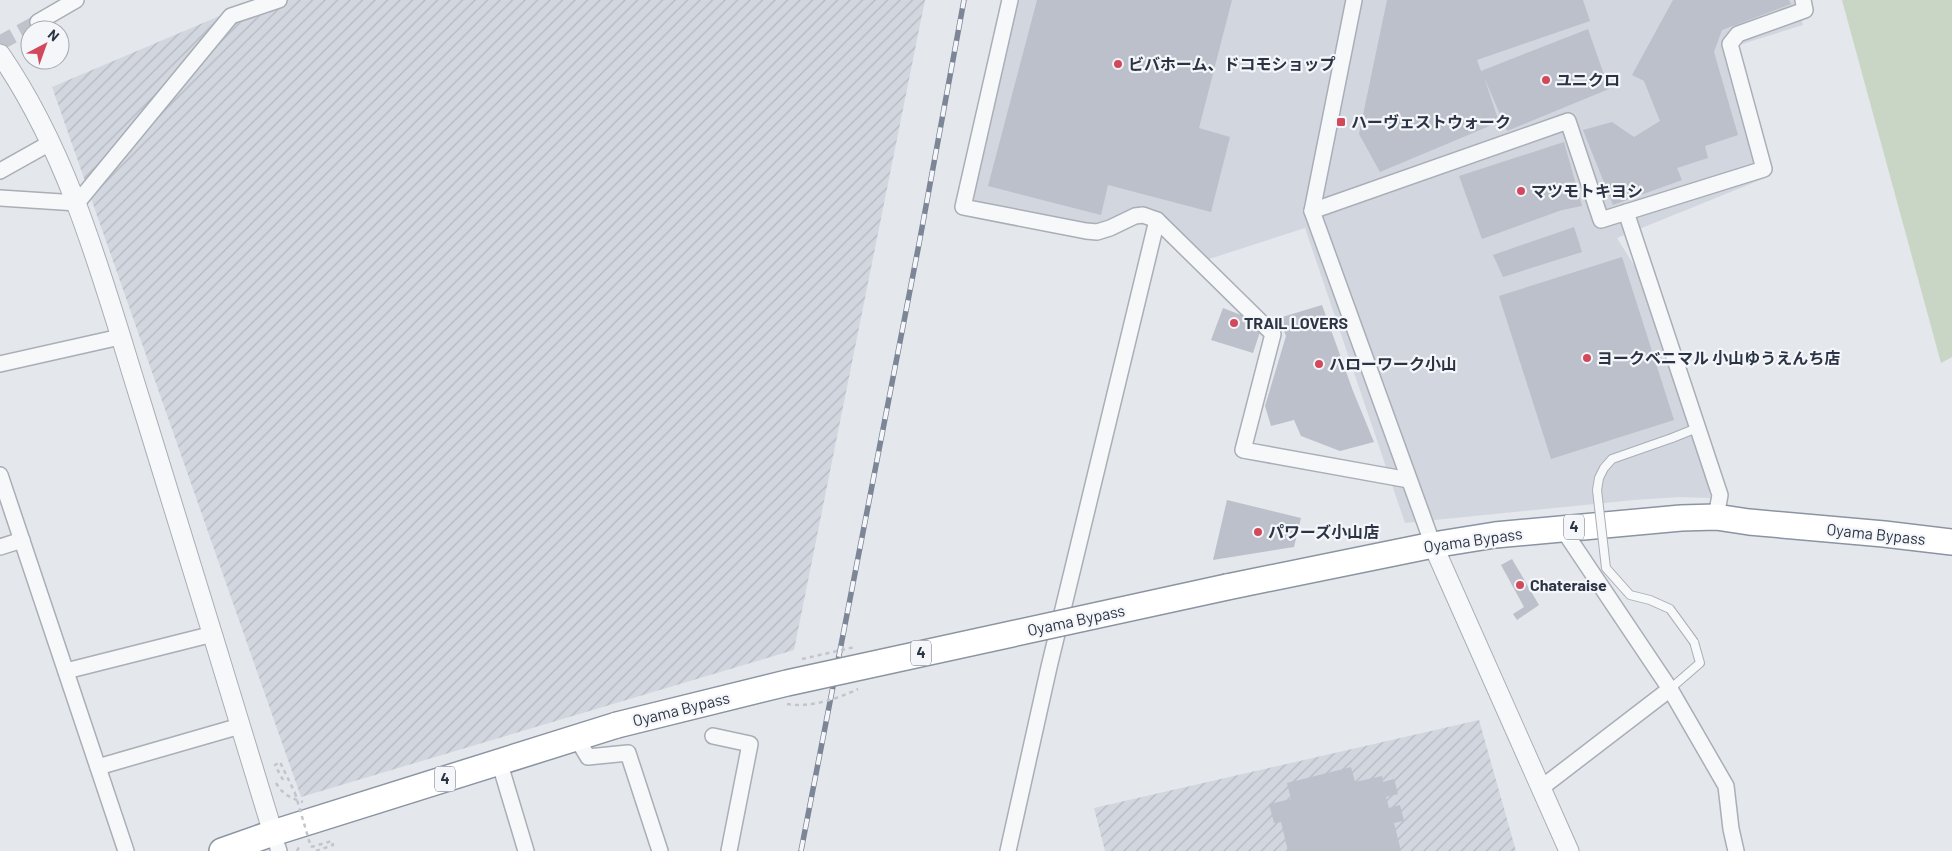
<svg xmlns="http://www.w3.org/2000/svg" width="1952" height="851" viewBox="0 0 1952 851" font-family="Barlow,'Noto Sans JP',sans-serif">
<defs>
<pattern id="industrial-furrows" width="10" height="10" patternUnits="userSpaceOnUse" patternTransform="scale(1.25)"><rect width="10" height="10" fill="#d2d6de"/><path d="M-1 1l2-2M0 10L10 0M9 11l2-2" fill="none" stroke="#b4b8c0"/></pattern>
</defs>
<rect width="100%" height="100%" fill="#e4e7ec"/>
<polygon fill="#d2d6de" points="1017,0 1796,0 1803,25 1739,45 1770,176 1617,238 1642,278 1709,484 1710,498 1680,497 1634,500 1405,523 1305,228 1209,259 1164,216 1151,210 1136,209 1121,214 1108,222 1092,224 980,205 973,199"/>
<g fill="url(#industrial-furrows)">
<polygon points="257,0 925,0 794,650 301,797 52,87"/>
<polygon points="1479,720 1516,851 1105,851 1094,808"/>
</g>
<polygon fill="#c9d6c5" points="1842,0 1952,0 1952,357 1941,363"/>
<g fill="#bbc0ca">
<polygon points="1037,0 1232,0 1199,128 1230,137 1211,212 1108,185 1101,215 988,186"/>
<polygon points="1387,0 1583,0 1590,21 1477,60 1481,71 1588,29 1609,89 1507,131 1484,77 1499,122 1380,172 1359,134"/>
<polygon points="1673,0 1789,0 1791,4 1722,30 1714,52 1738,135 1705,146 1708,158 1677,168 1682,180 1613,205 1583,130 1612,122 1634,137 1660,121 1644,81 1632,75"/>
<polygon points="1564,142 1582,206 1562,210 1482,239 1459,176"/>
<polygon points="1574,227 1582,252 1503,277 1493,255"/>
<polygon points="1622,257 1674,420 1551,459 1499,296"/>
<polygon points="1322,305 1353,391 1374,442 1340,451 1301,436 1294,420 1271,426 1265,406 1286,336 1279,318"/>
<polygon points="1223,308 1241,315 1260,332 1253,353 1211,340"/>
<polygon points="1227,500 1301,518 1294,547 1213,560"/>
<polygon points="1512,559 1539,605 1517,620 1513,614 1524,607 1501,565"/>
<polygon points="1351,767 1355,782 1382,776 1383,782 1394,779 1398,794 1386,797 1389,808 1400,805 1404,821 1394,823 1401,851 1288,851 1281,822 1274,823 1269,804 1291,799 1287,783"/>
</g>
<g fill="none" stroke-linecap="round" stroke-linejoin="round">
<polyline stroke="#bfc3cb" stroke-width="15" stroke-dasharray="15 8" stroke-linecap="butt" points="0,43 38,22"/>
<defs>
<g id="service">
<polyline points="1672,438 1697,428"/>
<polyline points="1670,689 1700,663 1694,642"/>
</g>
<g id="minor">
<polyline points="1010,0 963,207 1086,231 1097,232 1110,228 1135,216 1143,215 1157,220 1273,334 1243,450 1409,480"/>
<polyline points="1354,0 1312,211 1433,545"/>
<polyline points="38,22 76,0"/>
<polyline points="0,171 50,143"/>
<polyline points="0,198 77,203 231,16 279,0"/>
<polyline points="1312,211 1568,121 1601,220 1764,169 1730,44 1738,34 1805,10 1803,0"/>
<polyline points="1626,212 1720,495 1716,517"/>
<polyline points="0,364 120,337"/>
<polyline points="0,475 126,851"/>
<polyline points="1562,528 1670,689 1726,786 1731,829 1736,851"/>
<polyline points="0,547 22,540"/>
<polyline points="66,671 213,634"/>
<polyline points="713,736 750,744 729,851"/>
<polyline points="576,737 588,757 628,753 660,851"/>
<polyline points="499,761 526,851"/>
<polyline points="98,767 240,726"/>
<polyline points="1541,788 1670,689"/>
<polyline points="273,833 279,851"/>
<polyline points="1008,851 1049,667 1157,220"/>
</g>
<g id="tertiary">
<path d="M 0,54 C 71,157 103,281 140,399 C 185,544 229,688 273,833"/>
<polyline points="1433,545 1569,851"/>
</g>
<g id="trunk">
<polyline points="1227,587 1433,545 1495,535 1681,518 1716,517 1749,522 1884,534 1952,542"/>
<polyline points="222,851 273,833 617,725"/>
</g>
</defs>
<use href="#service" stroke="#a9aeb7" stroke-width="10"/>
<use href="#minor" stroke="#a9aeb7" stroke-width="18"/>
<use href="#tertiary" stroke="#a9aeb7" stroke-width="21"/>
<use href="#trunk" stroke="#8b94a3" stroke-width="28"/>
<g stroke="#c2c5cb" stroke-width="2.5" stroke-dasharray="4 4" stroke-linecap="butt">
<polyline points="283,780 275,765 280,762 295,793"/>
<path d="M 276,783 C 283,795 291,798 303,802"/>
<polyline points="311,847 332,841 333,845 316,851"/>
<polyline points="297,851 300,845"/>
</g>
<use href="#service" stroke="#f7f8fa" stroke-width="8"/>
<use href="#minor" stroke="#f7f8fa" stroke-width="15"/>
<use href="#tertiary" stroke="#f7f8fa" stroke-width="19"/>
<use href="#trunk" stroke="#fff" stroke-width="25"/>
<defs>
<polyline id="rail" points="801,851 919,244 964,0"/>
</defs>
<use href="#rail" stroke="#7d8696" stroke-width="5.5"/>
<use href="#rail" stroke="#f4f6f9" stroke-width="4" stroke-dasharray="11" stroke-linecap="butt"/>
<defs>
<polyline id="service-bridge" points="1672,438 1612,459 1604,468 1599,478 1597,490 1606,568 1630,595 1650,600 1670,609 1694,642"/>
<polyline id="trunk-bridge" points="617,725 787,683 1227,587"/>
</defs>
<use href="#service-bridge" stroke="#a9aeb7" stroke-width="10" stroke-linecap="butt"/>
<use href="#trunk-bridge" stroke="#8b94a3" stroke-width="28" stroke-linecap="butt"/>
<g stroke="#c2c5cb" stroke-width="2.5" stroke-dasharray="4 4" stroke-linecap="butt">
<polyline points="802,659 855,647"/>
<path d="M 787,704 C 810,708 837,699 858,689"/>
<polyline points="295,793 311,847"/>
</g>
<use href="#service-bridge" stroke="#f7f8fa" stroke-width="8"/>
<use href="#trunk-bridge" stroke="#fff" stroke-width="25"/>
</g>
<g fill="#d1495b" stroke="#f4f6f9" stroke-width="2">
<circle cx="1118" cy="64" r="5"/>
<circle cx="1546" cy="80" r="5"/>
<rect x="1336" y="117" width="10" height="10" rx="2.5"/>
<circle cx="1521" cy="191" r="5"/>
<circle cx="1234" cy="323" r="5"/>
<circle cx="1587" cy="358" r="5"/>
<circle cx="1319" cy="364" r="5"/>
<circle cx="1258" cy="532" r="5"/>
<circle cx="1520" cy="585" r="5"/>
</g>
<g text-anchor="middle" stroke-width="4.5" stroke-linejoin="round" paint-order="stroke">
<g fill="#f4f6f9" stroke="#676e7b" stroke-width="1">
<rect x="1564" y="514.5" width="20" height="25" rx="4"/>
<rect x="911" y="640.5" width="20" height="25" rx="4"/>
<rect x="435" y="766.5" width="20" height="25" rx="4"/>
</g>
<g font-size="15" font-weight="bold" fill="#2b3445">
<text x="1574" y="532">4</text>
<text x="921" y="658">4</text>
<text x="445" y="784">4</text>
</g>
<g font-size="16" font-weight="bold" fill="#2b3445" stroke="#f4f6f9" text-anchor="start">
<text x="1128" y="70">ビバホーム、ドコモショップ</text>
<text x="1556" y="86">ユニクロ</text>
<text x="1351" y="128">ハーヴェストウォーク</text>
<text x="1531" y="197">マツモトキヨシ</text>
<text x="1244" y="329">TRAIL LOVERS</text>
<text x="1597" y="364">ヨークベニマル 小山ゆうえんち店</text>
<text x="1329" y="370">ハローワーク小山</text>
<text x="1268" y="538">パワーズ小山店</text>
<text x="1530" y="591">Chateraise</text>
</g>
<g font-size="16" fill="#2b3445" stroke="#f4f6f9">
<text transform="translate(1876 534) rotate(6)" y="6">Oyama Bypass</text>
<text transform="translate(1473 540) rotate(-8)" y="6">Oyama Bypass</text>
<text transform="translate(1076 620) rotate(-12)" y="6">Oyama Bypass</text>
<text transform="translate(681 709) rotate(-14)" y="6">Oyama Bypass</text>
</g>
</g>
<g transform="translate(45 45) rotate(41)"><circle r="24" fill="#f4f6f9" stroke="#a4a8b1"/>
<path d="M0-4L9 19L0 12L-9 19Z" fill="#d1495b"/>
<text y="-8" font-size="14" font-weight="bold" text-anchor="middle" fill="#2b3445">N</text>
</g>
</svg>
